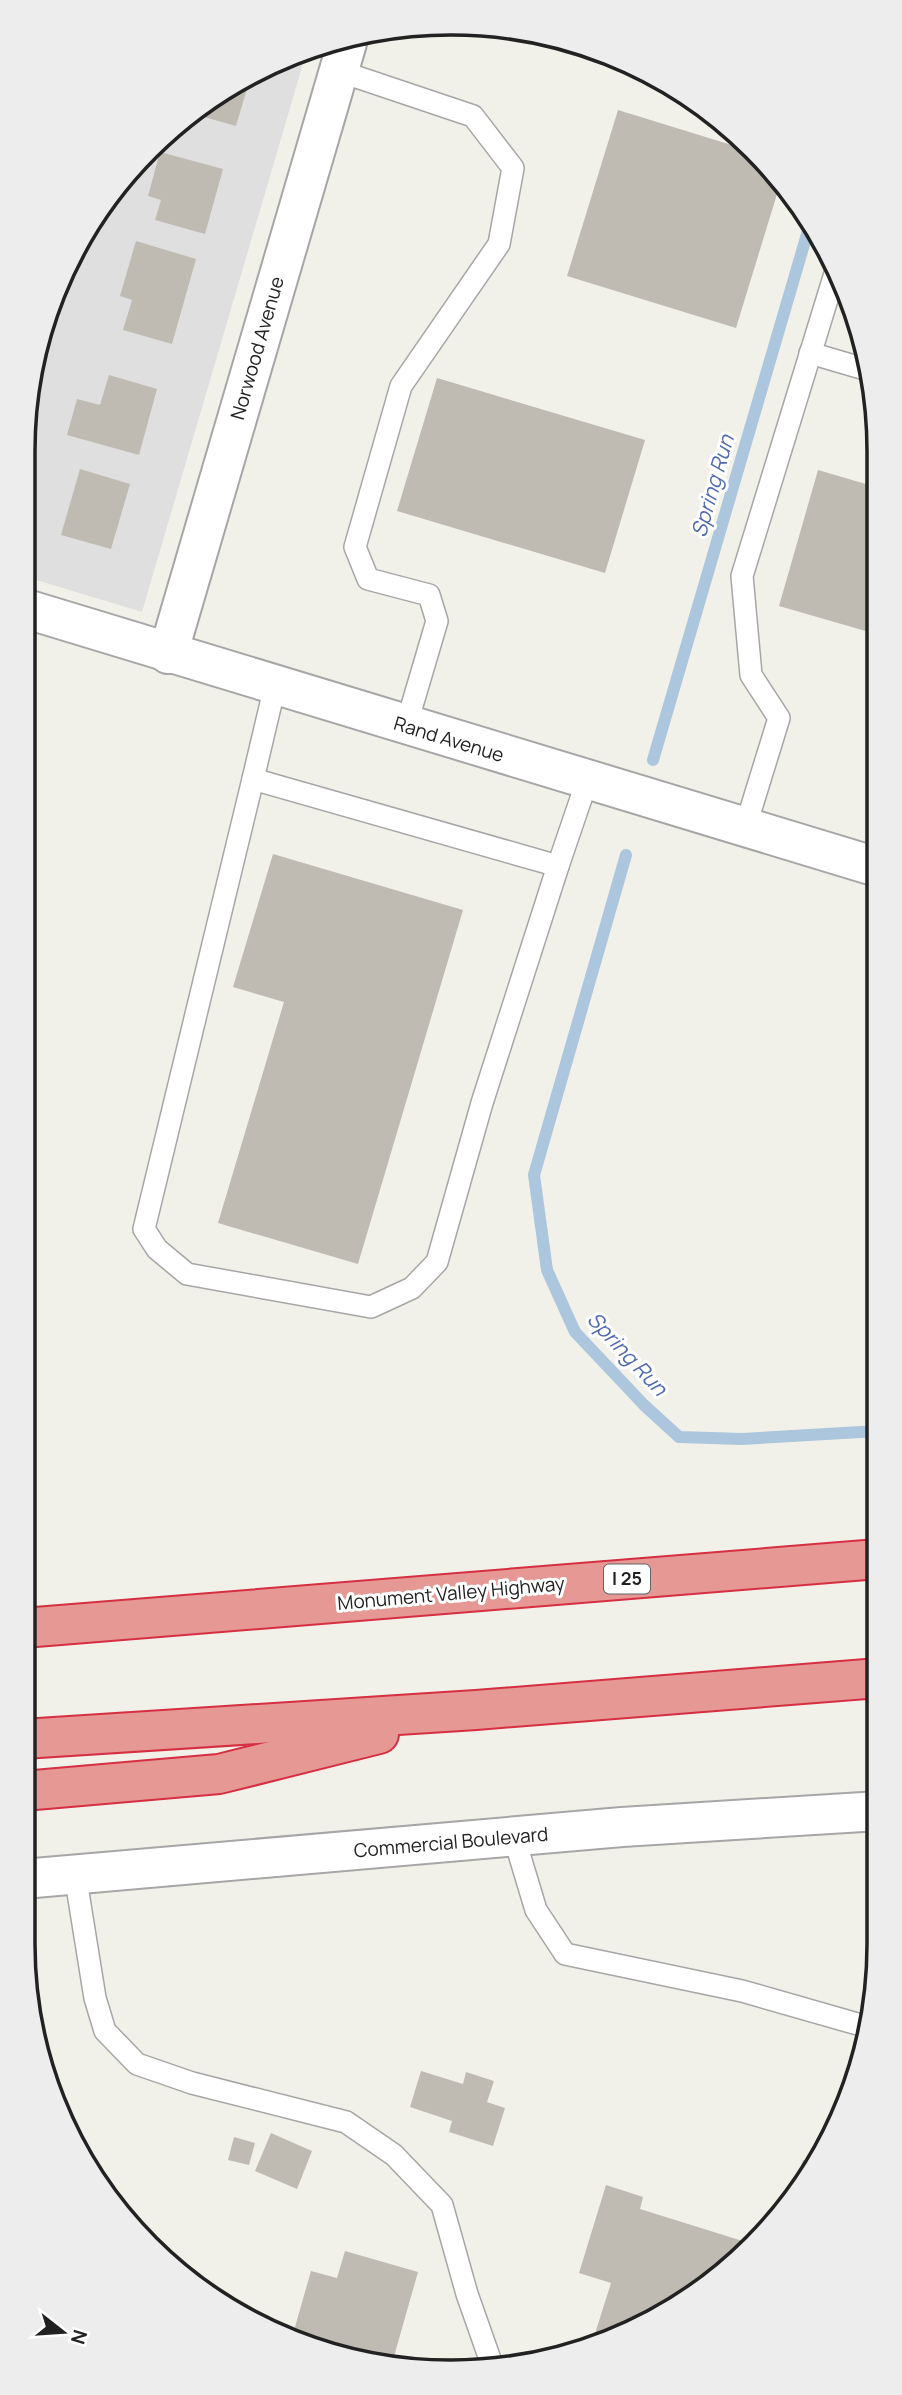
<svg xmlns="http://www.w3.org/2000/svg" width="902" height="2395" viewBox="0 0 902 2395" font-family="Manrope,sans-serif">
<rect width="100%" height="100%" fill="#f2f1e9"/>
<polygon fill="#e0dfdf" points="305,57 142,612 23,576 23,451 37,340 111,190 237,80"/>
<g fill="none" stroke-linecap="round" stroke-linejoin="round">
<g stroke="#abc6dd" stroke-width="12">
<polyline points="653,760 810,224"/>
<polyline points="626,855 534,1175 547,1270 575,1332 644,1405 679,1437 742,1439 878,1431"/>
</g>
</g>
<g fill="#bfbab2">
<polygon points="251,75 236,126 197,115 237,80"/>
<polygon points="618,110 751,151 773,168 781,181 736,328 567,276"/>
<polygon points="160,152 223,169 205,234 155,220 161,200 148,196"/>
<polygon points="136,241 196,259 172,344 123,330 132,300 120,296"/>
<polygon points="109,375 157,389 139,455 67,435 77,399 100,405"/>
<polygon points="437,378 645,440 605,573 397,511"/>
<polygon points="80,469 130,484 111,549 61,535"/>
<polygon points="818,470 876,487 876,634 779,606"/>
<polygon points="273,854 463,910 358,1264 218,1223 284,1002 233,987"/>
<polygon points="23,1106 32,1109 23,1137"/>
<polygon points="421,2071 463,2084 466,2072 494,2081 487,2102 505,2108 493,2146 449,2132 452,2121 410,2107"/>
<polygon points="271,2133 312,2151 297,2189 255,2171"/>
<polygon points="234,2137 255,2143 249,2165 228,2160"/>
<polygon points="803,2160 812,2162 788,2207"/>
<polygon points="606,2185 643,2197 640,2209 749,2243 689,2300 593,2340 611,2283 579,2273"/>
<polygon points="345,2251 418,2272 391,2367 293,2334 311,2271 337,2278"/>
</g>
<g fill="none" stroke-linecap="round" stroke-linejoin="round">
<defs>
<g id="lane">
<polyline points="339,71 473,116 513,168 499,244 401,386 355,547 368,579 429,595 437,621 406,726"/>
<polyline points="810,353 868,370"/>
<polyline points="275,686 253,779 558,866 587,781"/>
<polyline points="253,779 144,1229 157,1249 187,1274 371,1307 412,1288 437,1262 482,1103 558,866"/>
<polyline points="745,828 779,718 751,675 742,576 837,267"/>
<polyline points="514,1837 536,1910 565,1954 742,1991 868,2027"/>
<polyline points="75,1874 95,1998 105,2031 137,2064 192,2083 346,2122 394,2155 442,2205 467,2294 492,2365"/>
</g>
<g id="street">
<polyline points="23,608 877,867"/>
<polyline points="168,654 347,43"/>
<polyline points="23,1879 622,1827 879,1811"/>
</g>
<g id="highway">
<polyline points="23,1628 878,1559"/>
<polyline points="23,1739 476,1710 879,1678"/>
<polyline points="23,1791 219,1774 379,1734"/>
</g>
</defs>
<use href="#lane" stroke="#a6a6a6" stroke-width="24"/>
<use href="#street" stroke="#a6a6a6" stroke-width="42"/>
<use href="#highway" stroke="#d62f42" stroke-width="42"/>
<use href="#lane" stroke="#fff" stroke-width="21"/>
<use href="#street" stroke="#fff" stroke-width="38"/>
<use href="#highway" stroke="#e59894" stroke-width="38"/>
</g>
<g text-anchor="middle" stroke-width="6" stroke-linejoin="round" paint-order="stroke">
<rect fill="#fff" stroke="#646464" stroke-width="2" x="604" y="1564.5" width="46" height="29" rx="5"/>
<g font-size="18" font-weight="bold" fill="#222">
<text x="627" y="1585">I 25</text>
</g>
<g font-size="19" fill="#222" stroke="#fff">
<text transform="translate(257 348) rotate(-74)" y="7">Norwood Avenue</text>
<text transform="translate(449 739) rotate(17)" y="7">Rand Avenue</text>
<text transform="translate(451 1593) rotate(-5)" y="7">Monument Valley Highway</text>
<text transform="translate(451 1842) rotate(-5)" y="7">Commercial Boulevard</text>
</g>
<g font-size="21" font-style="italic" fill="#506ab0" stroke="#fff">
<text transform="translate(713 486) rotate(-74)" y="7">Spring Run</text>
<text transform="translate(627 1354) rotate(47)" y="7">Spring Run</text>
</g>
</g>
<path d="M0 0H902V2395H0ZM451 35H451A416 416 0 0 1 867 451V1944A416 416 0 0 1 451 2360H451A416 416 0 0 1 35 1944V451A416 416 0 0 1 451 35Z" fill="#ededed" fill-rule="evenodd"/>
<path fill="none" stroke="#222" stroke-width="3.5" d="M451 35H451A416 416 0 0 1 867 451V1944A416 416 0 0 1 451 2360H451A416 416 0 0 1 35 1944V451A416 416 0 0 1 451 35Z"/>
<g transform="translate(63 2332) rotate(107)" stroke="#ffffff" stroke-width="5" paint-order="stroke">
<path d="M0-5L12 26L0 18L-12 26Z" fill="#222222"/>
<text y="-10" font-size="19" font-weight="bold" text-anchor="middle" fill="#222222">N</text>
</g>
</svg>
